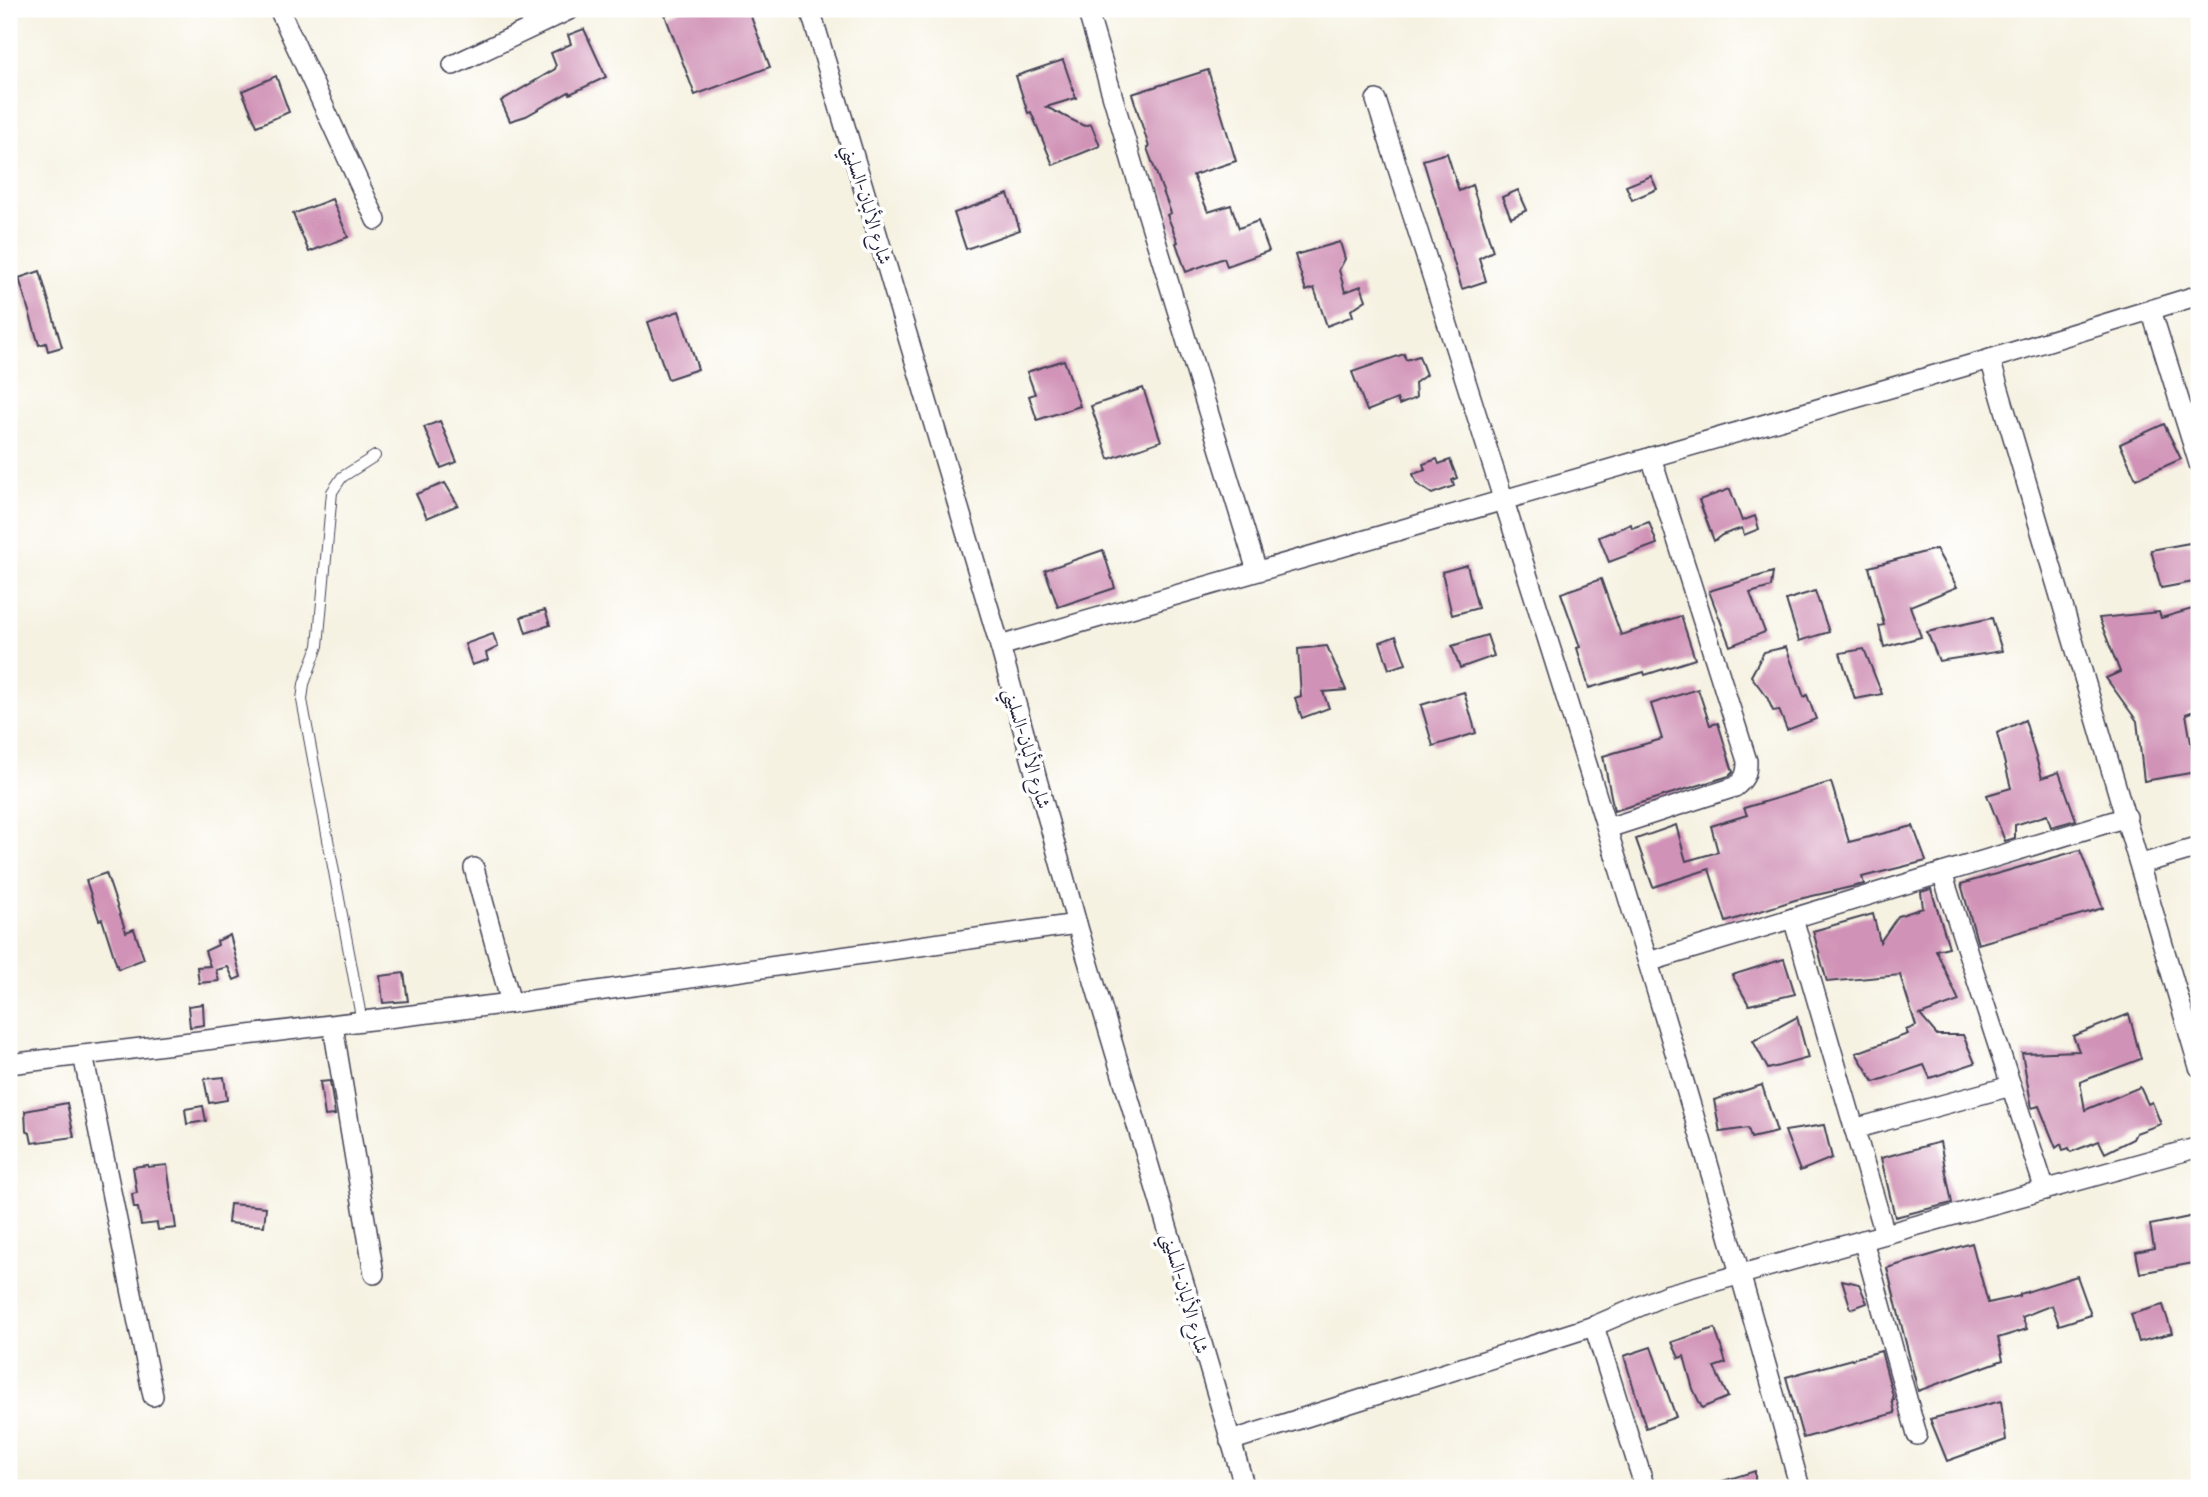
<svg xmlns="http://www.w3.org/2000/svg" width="2208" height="1497" viewBox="0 0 2208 1497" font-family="Vollkorn,Amiri,serif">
<rect width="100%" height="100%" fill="#fff"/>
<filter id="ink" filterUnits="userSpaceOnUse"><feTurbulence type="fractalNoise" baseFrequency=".0143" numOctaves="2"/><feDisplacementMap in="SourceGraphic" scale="14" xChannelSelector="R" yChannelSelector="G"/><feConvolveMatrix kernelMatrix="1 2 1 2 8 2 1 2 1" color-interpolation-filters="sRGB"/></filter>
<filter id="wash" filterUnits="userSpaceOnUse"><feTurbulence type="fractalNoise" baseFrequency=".00686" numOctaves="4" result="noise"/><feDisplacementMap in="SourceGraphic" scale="28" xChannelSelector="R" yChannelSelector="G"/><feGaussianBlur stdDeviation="1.57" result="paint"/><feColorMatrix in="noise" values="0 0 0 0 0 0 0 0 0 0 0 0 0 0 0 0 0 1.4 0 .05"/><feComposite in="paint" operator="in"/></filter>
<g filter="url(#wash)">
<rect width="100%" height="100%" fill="#f6f2e2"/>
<g id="blocks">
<g fill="#d092b6">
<polygon points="681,9 748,9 770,67 695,95 665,15"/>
<polygon points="584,29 606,77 570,94 569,92 526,116 510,121 501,101 555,69 556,66 551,53 571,44 568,35"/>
<polygon points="1063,60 1076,98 1046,107 1084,126 1091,124 1100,146 1053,165 1031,112 1028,113 1016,76"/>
<polygon points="1208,70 1236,161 1193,175 1208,212 1231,205 1239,228 1258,221 1269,251 1227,266 1224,258 1186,272 1176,243 1178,242 1167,215 1171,213 1147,148 1149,147 1132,94"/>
<polygon points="276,76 289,112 257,126 242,91"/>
<polygon points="1447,153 1459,191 1472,185 1493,251 1479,258 1486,281 1462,289 1423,160"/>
<polygon points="1651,176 1657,189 1632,200 1626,186"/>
<polygon points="1518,190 1527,210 1511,218 1502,197"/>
<polygon points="1008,194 1020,230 966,249 954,213"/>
<polygon points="332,199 348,237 309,252 293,214"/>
<polygon points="1340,242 1345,259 1339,270 1345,292 1361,286 1366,300 1351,310 1353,316 1327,326 1314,288 1306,291 1295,255"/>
<polygon points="40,271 62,347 48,351 46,343 39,345 19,278"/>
<polygon points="679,311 698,369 668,379 648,322"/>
<polygon points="1404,354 1406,360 1419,356 1426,375 1415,383 1416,398 1399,405 1397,399 1367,411 1352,372"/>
<polygon points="1064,360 1080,406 1037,420 1029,396 1035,394 1027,372"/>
<polygon points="1143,388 1161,441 1109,459 1091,406"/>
<polygon points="440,421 457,462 441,468 424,427"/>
<polygon points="2164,424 2181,459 2136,479 2120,444"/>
<polygon points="1437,459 1439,464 1450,460 1457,478 1452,480 1454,486 1432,494 1417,484 1413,474 1425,470 1423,464"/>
<polygon points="445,483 458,505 427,518 416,494"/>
<polygon points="1730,489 1742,521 1755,516 1759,529 1744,535 1742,528 1722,535 1714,541 1699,500"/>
<polygon points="1649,522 1657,544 1609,562 1599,537 1631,524 1632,528"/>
<polygon points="2190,543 2199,566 2199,581 2161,588 2151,550"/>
<polygon points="1936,549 1957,587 1910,606 1921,637 1884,647 1879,626 1884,625 1869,567"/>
<polygon points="1103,550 1115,588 1058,607 1045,570"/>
<polygon points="1467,565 1478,608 1452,615 1442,572"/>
<polygon points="1773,572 1771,587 1750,593 1765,632 1730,646 1709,591"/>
<polygon points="1601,579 1621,635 1681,616 1695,659 1645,675 1644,672 1589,688 1577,648 1580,647 1561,593"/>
<polygon points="1815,591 1829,632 1799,641 1786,600"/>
<polygon points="2199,607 2199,709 2186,714 2196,772 2144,781 2137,721 2106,678 2120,672 2099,618 2159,612 2161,618"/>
<polygon points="545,610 550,625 526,633 521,617"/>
<polygon points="1992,618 2002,651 1939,661 1927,632"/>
<polygon points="493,634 498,647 486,653 488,660 472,665 465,644"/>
<polygon points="1487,635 1494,656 1460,668 1452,646"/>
<polygon points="1396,636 1406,664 1389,669 1380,642"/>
<polygon points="1327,646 1346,690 1323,692 1329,708 1302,718 1295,698 1301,696 1298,649"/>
<polygon points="1786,647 1804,697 1807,695 1816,719 1787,730 1779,710 1773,711 1767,697 1751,676 1764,652"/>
<polygon points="1864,649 1882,694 1855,699 1840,653"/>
<polygon points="1698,689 1710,725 1718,723 1733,772 1729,776 1614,811 1603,756 1662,739 1651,704"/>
<polygon points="1464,692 1476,733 1433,746 1421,705"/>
<polygon points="2025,720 2042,778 2059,772 2076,820 2051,827 2047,815 2015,825 2015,838 2005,841 1987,795 2011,788 1997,733"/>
<polygon points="1831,782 1849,842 1913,826 1926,861 1862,877 1864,884 1795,900 1726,922 1709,869 1653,887 1636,839 1676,825 1686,861 1718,852 1711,826 1747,815 1744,808"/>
<polygon points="2080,850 2103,908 1978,944 1961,884"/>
<polygon points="106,873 126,932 134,929 144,959 118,969 102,919 99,920 86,880"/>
<polygon points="1931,889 1949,947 1936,950 1959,1001 1920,1015 1937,1035 1963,1035 1975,1063 1930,1078 1924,1065 1874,1082 1856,1053 1908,1034 1906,1030 1916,1026 1900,975 1827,982 1813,931 1873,914 1880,942 1898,916 1923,908 1921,892"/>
<polygon points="230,935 241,977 234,980 228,967 216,970 219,981 199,983 197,967 210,966 205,951 218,945 217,941"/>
<polygon points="1784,959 1795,994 1749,1005 1732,975"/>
<polygon points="404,973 408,1001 383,1003 380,976"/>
<polygon points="203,1004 204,1025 190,1027 188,1006"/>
<polygon points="2129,1014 2141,1059 2080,1082 2085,1110 2140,1087 2148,1104 2152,1102 2161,1124 2136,1133 2133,1139 2105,1153 2099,1141 2071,1152 2069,1148 2063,1150 2061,1144 2056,1148 2039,1106 2032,1108 2022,1053 2079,1051 2073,1036"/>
<polygon points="1797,1017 1808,1058 1768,1069 1753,1041"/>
<polygon points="224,1077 227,1100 209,1103 204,1079"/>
<polygon points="330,1081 335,1115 325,1116 320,1082"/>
<polygon points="1762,1085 1777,1132 1751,1138 1748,1128 1720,1132 1714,1100"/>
<polygon points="67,1103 74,1137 32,1143 30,1133 26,1131 25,1111"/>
<polygon points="203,1106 206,1121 187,1124 185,1109"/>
<polygon points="1824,1125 1832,1158 1800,1171 1785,1131"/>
<polygon points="1940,1142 1952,1203 1895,1217 1881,1158"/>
<polygon points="148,1165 148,1167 167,1165 176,1228 158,1230 157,1223 141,1225 138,1208 134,1208 132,1194 137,1193 133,1167"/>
<polygon points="230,1204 266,1207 264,1226 228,1223"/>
<polygon points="2194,1216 2199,1242 2199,1262 2140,1273 2136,1252 2154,1248 2150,1225"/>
<polygon points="1972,1243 1988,1303 2020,1296 2020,1294 2077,1276 2091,1315 2059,1325 2052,1305 2022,1317 2027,1329 1998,1338 2003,1360 1918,1391 1887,1268"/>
<polygon points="1842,1280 1859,1284 1867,1303 1851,1309"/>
<polygon points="2163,1305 2172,1333 2139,1342 2131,1314"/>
<polygon points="1715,1328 1726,1363 1714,1367 1728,1397 1702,1408 1693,1389 1684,1356 1679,1358 1672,1342"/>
<polygon points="1651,1347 1676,1417 1646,1428 1624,1356"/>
<polygon points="1881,1351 1894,1400 1892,1400 1895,1413 1803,1438 1786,1377"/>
<polygon points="2001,1401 2006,1440 1947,1461 1930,1419"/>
<polygon points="1755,1471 1755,1488 1710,1488 1710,1485"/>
</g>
</g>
</g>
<g filter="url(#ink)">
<use href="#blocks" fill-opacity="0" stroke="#424154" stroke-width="2"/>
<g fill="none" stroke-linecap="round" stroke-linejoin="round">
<defs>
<polyline id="service" points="362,1022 302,700 304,684 318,646 332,492 342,477 375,456"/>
<g id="minor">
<polyline points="279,9 376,220"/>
<polyline points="810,9 1000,646 1077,924 1245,1488"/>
<polyline points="1087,9 1133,166 1257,571"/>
<polyline points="453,65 571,9"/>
<path d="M 1376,100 C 1523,561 1673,1021 1800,1488"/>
<polyline points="2151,310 2199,464"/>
<polyline points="1990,359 2199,1067"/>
<polyline points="1000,646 1990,359 2199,295"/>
<path d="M 1608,828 L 1735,787 C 1745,779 1747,774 1747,761 L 1651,457"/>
<polyline points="2141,864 2199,847"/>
<polyline points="474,868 511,1003"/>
<polyline points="1942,873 2045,1190"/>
<polyline points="1793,918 1885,1234"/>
<polyline points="1648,962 2127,817"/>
<polyline points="333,1026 374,1274"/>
<polyline points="83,1055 153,1396"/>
<polyline points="9,1064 511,1003 1077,924"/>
<polyline points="1854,1129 2011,1086"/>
<polyline points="1863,1240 1917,1435"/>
<polyline points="1594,1326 1645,1488"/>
<polyline points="1230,1441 1594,1326 1666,1295 2199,1147"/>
</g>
</defs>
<use href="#service" stroke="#424154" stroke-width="12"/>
<use href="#minor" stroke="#424154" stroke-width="22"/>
<use href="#service" stroke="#fff" stroke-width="10"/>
<use href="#minor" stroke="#fff" stroke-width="19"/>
</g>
</g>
<g text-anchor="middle" stroke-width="7" stroke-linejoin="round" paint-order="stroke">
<g font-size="19" fill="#22223b" stroke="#fff">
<text transform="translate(868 204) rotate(73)" y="7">شارع الألبان-السليني</text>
<text transform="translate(1028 748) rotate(74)" y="7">شارع الألبان-السليني</text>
<text transform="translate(1186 1293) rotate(74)" y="7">شارع الألبان-السليني</text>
</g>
</g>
<rect width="2208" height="1497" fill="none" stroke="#fff" stroke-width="35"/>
</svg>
